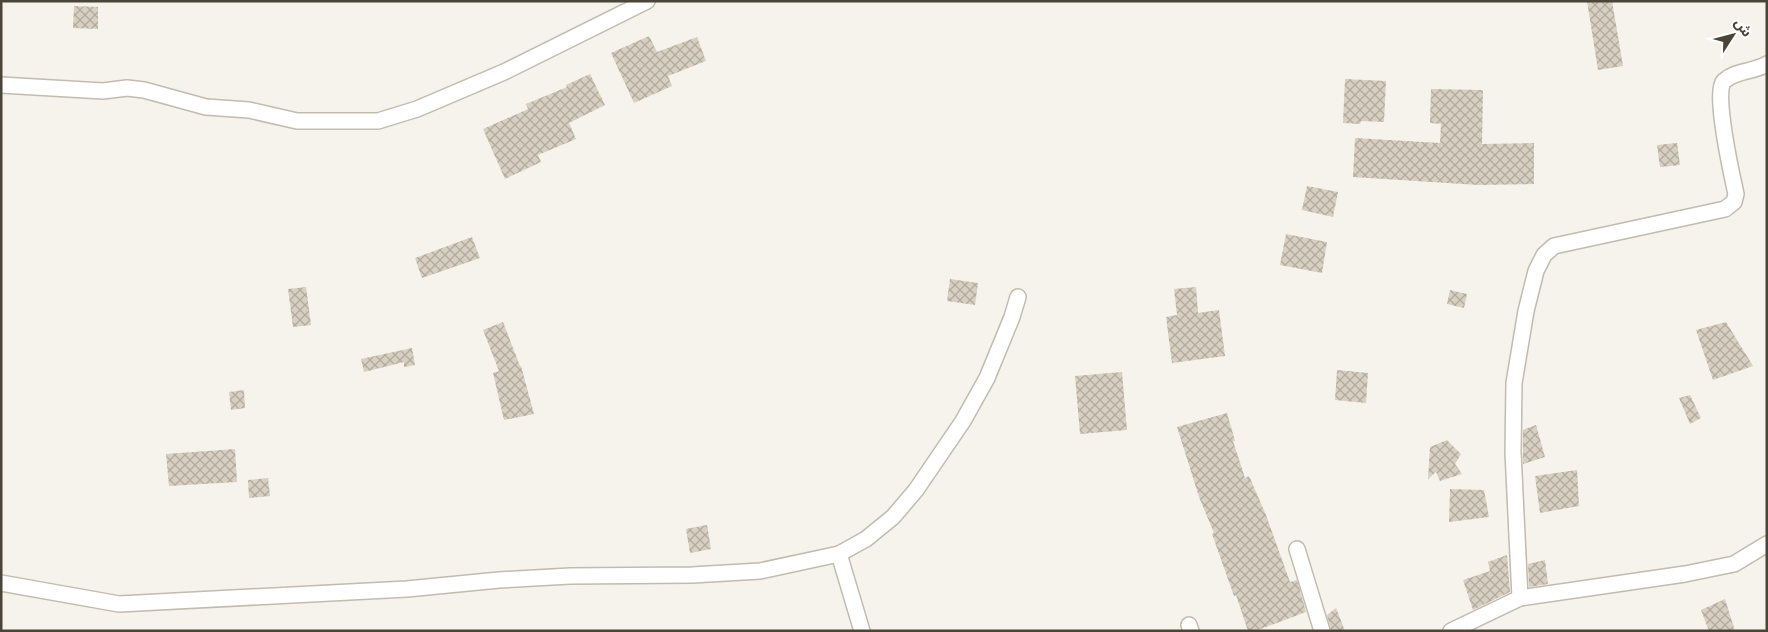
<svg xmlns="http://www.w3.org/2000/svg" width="1768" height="632" viewBox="0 0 1768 632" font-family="Helvetica,'Noto Sans Arabic',sans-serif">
<defs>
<pattern id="building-cross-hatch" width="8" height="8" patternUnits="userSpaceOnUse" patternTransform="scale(1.25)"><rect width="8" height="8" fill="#d8cfc1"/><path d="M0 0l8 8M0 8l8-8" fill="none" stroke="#b1aa9e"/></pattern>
</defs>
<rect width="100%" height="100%" fill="#f6f3ec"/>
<g fill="url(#building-cross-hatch)">
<polygon points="1587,1 1612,1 1623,66 1598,70"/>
<polygon points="74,6 98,7 98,29 73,28"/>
<polygon points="649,36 657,52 697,37 706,61 668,76 672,86 634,103 611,53"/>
<polygon points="590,74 605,105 569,123 576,139 538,155 541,162 505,179 483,129 528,109 526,104 567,87 566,85"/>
<polygon points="1345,79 1386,81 1384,122 1361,121 1360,124 1343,123"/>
<polygon points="1431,89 1483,90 1482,144 1534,143 1534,184 1478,185 1353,177 1355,138 1440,143 1441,124 1430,123"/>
<polygon points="1677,143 1680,165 1660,167 1657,145"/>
<polygon points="1307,186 1338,192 1333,217 1302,210"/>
<polygon points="1286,234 1327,242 1322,273 1280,265"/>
<polygon points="472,237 480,258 422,278 415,258"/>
<polygon points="950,279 978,283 975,305 947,301"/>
<polygon points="306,287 311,325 293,327 288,289"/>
<polygon points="1196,287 1198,313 1219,310 1225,356 1172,363 1166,317 1177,315 1174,289"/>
<polygon points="1450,290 1467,294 1464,308 1447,304"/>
<polygon points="503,322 520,366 521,366 534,414 504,420 493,373 499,371 483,330"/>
<polygon points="1726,322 1753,366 1713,380 1696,330"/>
<polygon points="412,348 415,365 404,367 404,362 364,372 361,359"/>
<polygon points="1337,370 1368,373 1366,403 1335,400"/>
<polygon points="1122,372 1127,430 1080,434 1075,376"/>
<polygon points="244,390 245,408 231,410 229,392"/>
<polygon points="1690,395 1701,418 1690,424 1679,398"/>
<polygon points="1227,413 1235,441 1233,441 1245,478 1249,476 1266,515 1290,582 1297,580 1306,612 1255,631 1248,631 1236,595 1234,596 1212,534 1214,533 1199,497 1177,427"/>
<polygon points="1536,425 1545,457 1523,464 1523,430"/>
<polygon points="1447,440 1461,454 1455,464 1462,474 1440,481 1436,472 1428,479 1430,447"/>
<polygon points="235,449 237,482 169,486 166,454"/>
<polygon points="1577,470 1579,506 1540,513 1535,476"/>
<polygon points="268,478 270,496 249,498 248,480"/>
<polygon points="1450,489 1484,490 1489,517 1449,522"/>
<polygon points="707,525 711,549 690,553 686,529"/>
<polygon points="1507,555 1510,592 1473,610 1463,580 1490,571 1488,562"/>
<polygon points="1545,560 1548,584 1529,587 1528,564"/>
<polygon points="1725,599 1735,631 1709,631 1701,610"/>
<polygon points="1336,608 1345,631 1331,631 1327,615"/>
</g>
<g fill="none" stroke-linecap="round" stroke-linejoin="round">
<defs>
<g id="minor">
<polyline points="1,85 103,91 127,88 144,90 206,107 249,110 297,121 378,121 417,109 504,72 647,1"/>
<polyline points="1297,549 1322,631"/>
<polyline points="839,554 862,631"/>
<polyline points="1,583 119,604 407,589 499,580 570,576 692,575 760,571 839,554 866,539 893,517 916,490 963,421 987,378 1012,317 1018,297"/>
<path d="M 1520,598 L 1513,452 L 1514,383 L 1526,311 L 1536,271 L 1544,255 L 1554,246 L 1725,209 L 1734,202 L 1736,194 C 1732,176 1713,91 1724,81 C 1736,70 1754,72 1767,64"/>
<polyline points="1189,625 1191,631"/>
<polyline points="1451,631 1520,598 1685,574 1734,564 1767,544"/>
</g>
</defs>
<use href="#minor" stroke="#c2bbae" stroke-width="18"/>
<use href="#minor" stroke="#fff" stroke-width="15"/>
</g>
<rect width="1768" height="632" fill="none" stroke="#4b4439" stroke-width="5"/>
<g transform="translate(1733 35) rotate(54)" stroke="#ffffff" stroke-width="4" paint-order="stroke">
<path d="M0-4L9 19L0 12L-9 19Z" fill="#4b4439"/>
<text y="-8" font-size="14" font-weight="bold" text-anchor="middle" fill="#4b4439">ش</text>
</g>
</svg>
